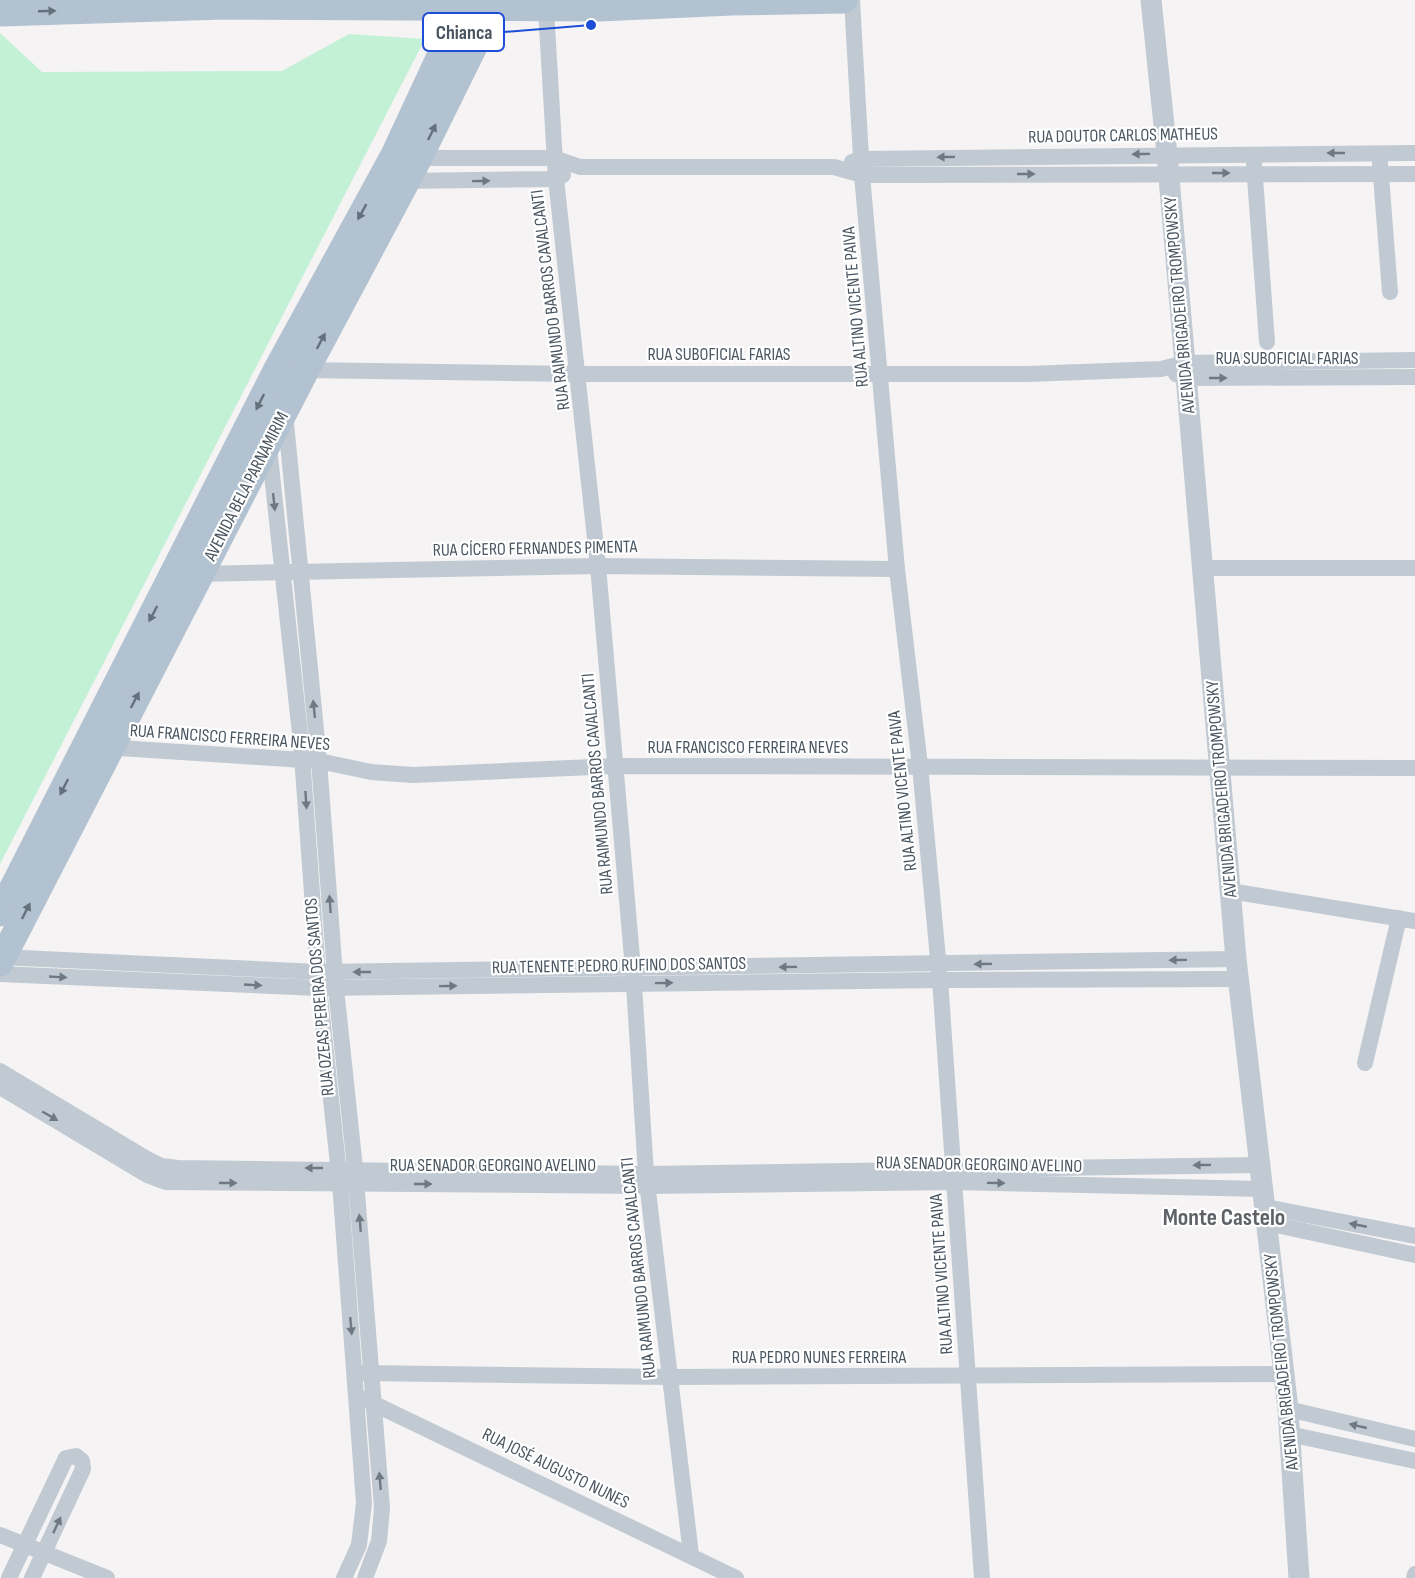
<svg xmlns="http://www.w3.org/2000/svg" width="1415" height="1578" viewBox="0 0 1415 1578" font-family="'Sofia Sans Condensed',sans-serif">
<rect width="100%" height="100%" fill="#f5f3f3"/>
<polygon fill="#c3f1d5" points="0,33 42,72 282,71 349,34 425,39 0,864"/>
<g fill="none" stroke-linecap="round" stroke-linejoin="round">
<g stroke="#c1cad2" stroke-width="16">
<polyline points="852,0 862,175 897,569 920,766 940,980 982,1578"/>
<polyline points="546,9 556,179 598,566 633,969 646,1174 691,1555"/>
<polyline points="410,158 554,158 580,167 834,167 862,175 1415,174"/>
<polyline points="852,162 862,159 1415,153"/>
<polyline points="1380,163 1390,292"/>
<polyline points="1254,164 1267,342"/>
<polyline points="401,181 556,179 563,175"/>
<polyline points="301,370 579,374 1028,374 1161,369 1185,363 1415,360"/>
<polyline points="1176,374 1186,378 1415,377"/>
<polyline points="285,413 319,761 336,988 355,1168 382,1508 379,1541 365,1578"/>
<polyline points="269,447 301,743 319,988 340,1183 364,1503 359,1545 344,1578"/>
<polyline points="1201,568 1415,568"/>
<polyline points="196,574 598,566 897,569"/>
<polyline points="104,747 319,761 371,772 413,775 615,766 1415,768"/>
<polyline points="1230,891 1415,921"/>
<polyline points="0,957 318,972 1236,959"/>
<polyline points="0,974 319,988 940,980 1238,979"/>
<polyline points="1365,1063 1399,918"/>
<polyline points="0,1071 149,1160 161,1166 178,1168 646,1174 1260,1165"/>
<polyline points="0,1087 147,1175 166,1182 647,1186 954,1182 1263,1189"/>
<polyline points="1265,1207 1415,1236"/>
<polyline points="1267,1223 1415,1255"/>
<polyline points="363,1373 670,1377 1284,1374"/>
<polyline points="364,1399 736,1578"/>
<polyline points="1288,1409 1415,1439"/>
<polyline points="1289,1434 1415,1461"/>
<polyline points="0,1535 107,1578"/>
<polyline points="9,1578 66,1458 76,1456 82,1461 83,1469 32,1578"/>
<polyline points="1414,1578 1415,1574"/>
</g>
<polyline stroke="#c1cad2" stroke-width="21" points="1151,0 1167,154 1236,959 1288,1409 1299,1578"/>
<g stroke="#b3c2d1" stroke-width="27">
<polyline points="0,13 224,6 599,8 732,2 844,0"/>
<polyline points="0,913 277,369 394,155 462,9"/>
<polyline points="0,963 306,370 418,160 493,8"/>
</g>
</g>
<defs><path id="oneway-solid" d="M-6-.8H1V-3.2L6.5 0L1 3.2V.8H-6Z" transform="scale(1.5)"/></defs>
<g fill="#64717d">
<use href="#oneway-solid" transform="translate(47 11) rotate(-2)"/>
<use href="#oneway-solid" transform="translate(432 132) rotate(-64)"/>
<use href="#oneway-solid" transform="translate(362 212) rotate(119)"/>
<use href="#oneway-solid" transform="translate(321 341) rotate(-62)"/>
<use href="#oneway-solid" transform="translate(260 402) rotate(117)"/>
<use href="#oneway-solid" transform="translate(153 614) rotate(118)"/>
<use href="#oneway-solid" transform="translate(135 700) rotate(-62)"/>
<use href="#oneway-solid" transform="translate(64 787) rotate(117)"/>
<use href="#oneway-solid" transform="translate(26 911) rotate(-63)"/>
</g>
<g fill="#6e7983">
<use href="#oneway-solid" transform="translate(1336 153) rotate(180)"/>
<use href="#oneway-solid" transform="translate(1141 154) rotate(179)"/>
<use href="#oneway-solid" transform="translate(946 157) rotate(179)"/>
<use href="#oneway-solid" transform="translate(1221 173)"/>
<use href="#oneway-solid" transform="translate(1026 174)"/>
<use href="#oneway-solid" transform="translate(481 181) rotate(-1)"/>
<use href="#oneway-solid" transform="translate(1218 378)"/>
<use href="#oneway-solid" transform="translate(274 502) rotate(84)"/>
<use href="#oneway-solid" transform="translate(314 709) rotate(-96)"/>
<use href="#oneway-solid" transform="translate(306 800) rotate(86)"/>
<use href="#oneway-solid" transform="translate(330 904) rotate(-94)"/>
<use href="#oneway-solid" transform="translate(1178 960) rotate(179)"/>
<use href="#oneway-solid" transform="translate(983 964) rotate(179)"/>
<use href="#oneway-solid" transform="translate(788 967) rotate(179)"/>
<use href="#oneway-solid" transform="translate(362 972) rotate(180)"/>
<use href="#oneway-solid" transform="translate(58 977) rotate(3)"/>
<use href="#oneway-solid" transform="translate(664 983) rotate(-1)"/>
<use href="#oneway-solid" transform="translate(253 985) rotate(3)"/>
<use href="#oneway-solid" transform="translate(448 986) rotate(-1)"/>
<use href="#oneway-solid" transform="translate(50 1116) rotate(30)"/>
<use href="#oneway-solid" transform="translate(1202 1165) rotate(179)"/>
<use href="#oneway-solid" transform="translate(314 1168) rotate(-180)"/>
<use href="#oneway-solid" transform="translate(228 1183)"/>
<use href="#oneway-solid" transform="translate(996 1183) rotate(1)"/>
<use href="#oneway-solid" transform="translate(423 1184)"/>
<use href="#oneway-solid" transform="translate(360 1223) rotate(-95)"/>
<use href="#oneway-solid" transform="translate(1358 1225) rotate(-169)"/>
<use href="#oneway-solid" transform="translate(351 1326) rotate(85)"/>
<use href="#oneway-solid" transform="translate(1358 1426) rotate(-167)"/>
<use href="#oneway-solid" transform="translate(380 1481) rotate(-95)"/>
<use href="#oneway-solid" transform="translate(57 1525) rotate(-65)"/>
</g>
<g text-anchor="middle" stroke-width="4.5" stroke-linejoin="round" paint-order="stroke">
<g font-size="18" fill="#4a5661" stroke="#fff">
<text transform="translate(1123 135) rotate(-1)" y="6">RUA DOUTOR CARLOS MATHEUS</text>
<text transform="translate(550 300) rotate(-97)" y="6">RUA RAIMUNDO BARROS CAVALCANTI</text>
<text transform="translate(1179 305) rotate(-95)" y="6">AVENIDA BRIGADEIRO TROMPOWSKY</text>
<text transform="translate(855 307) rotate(-95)" y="6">RUA ALTINO VICENTE PAIVA</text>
<text x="719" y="360">RUA SUBOFICIAL FARIAS</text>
<text x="1287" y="364">RUA SUBOFICIAL FARIAS</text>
<text transform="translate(246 486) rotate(-63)" y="6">AVENIDA BELA PARNAMIRIM</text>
<text transform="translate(535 548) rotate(-1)" y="6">RUA CÍCERO FERNANDES PIMENTA</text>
<text transform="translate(230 737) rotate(4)" y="6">RUA FRANCISCO FERREIRA NEVES</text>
<text x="748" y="753">RUA FRANCISCO FERREIRA NEVES</text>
<text transform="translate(597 784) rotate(-95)" y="6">RUA RAIMUNDO BARROS CAVALCANTI</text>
<text transform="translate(1221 789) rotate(-95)" y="6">AVENIDA BRIGADEIRO TROMPOWSKY</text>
<text transform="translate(902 791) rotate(-96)" y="6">RUA ALTINO VICENTE PAIVA</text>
<text transform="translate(619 965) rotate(-1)" y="6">RUA TENENTE PEDRO RUFINO DOS SANTOS</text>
<text transform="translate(319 997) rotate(-95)" y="6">RUA OZEAS PEREIRA DOS SANTOS</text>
<text transform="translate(979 1164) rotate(1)" y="6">RUA SENADOR GEORGINO AVELINO</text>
<text x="493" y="1171">RUA SENADOR GEORGINO AVELINO</text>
<text transform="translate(638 1268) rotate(-96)" y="6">RUA RAIMUNDO BARROS CAVALCANTI</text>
<text transform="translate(941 1274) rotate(-94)" y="6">RUA ALTINO VICENTE PAIVA</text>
<text x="819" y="1363">RUA PEDRO NUNES FERREIRA</text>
<text transform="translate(1281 1362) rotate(-96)" y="6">AVENIDA BRIGADEIRO TROMPOWSKY</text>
<text transform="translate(556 1468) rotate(26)" y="6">RUA JOSÉ AUGUSTO NUNES</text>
</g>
<g font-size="24" font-weight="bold" fill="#5f6368" stroke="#fff">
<text x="1224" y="1225">Monte Castelo</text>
</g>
</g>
<path fill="none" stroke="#1d4ed8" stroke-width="2" d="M591 25L504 32"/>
<circle fill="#1d4ed8" stroke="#fff" stroke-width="2" cx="591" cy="25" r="6"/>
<rect fill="#fff" stroke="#1d4ed8" stroke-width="2" x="423" y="13" width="81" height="38" rx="6"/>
<g font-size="20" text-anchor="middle" font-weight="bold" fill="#4a5661">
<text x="464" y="39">Chianca</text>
</g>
</svg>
